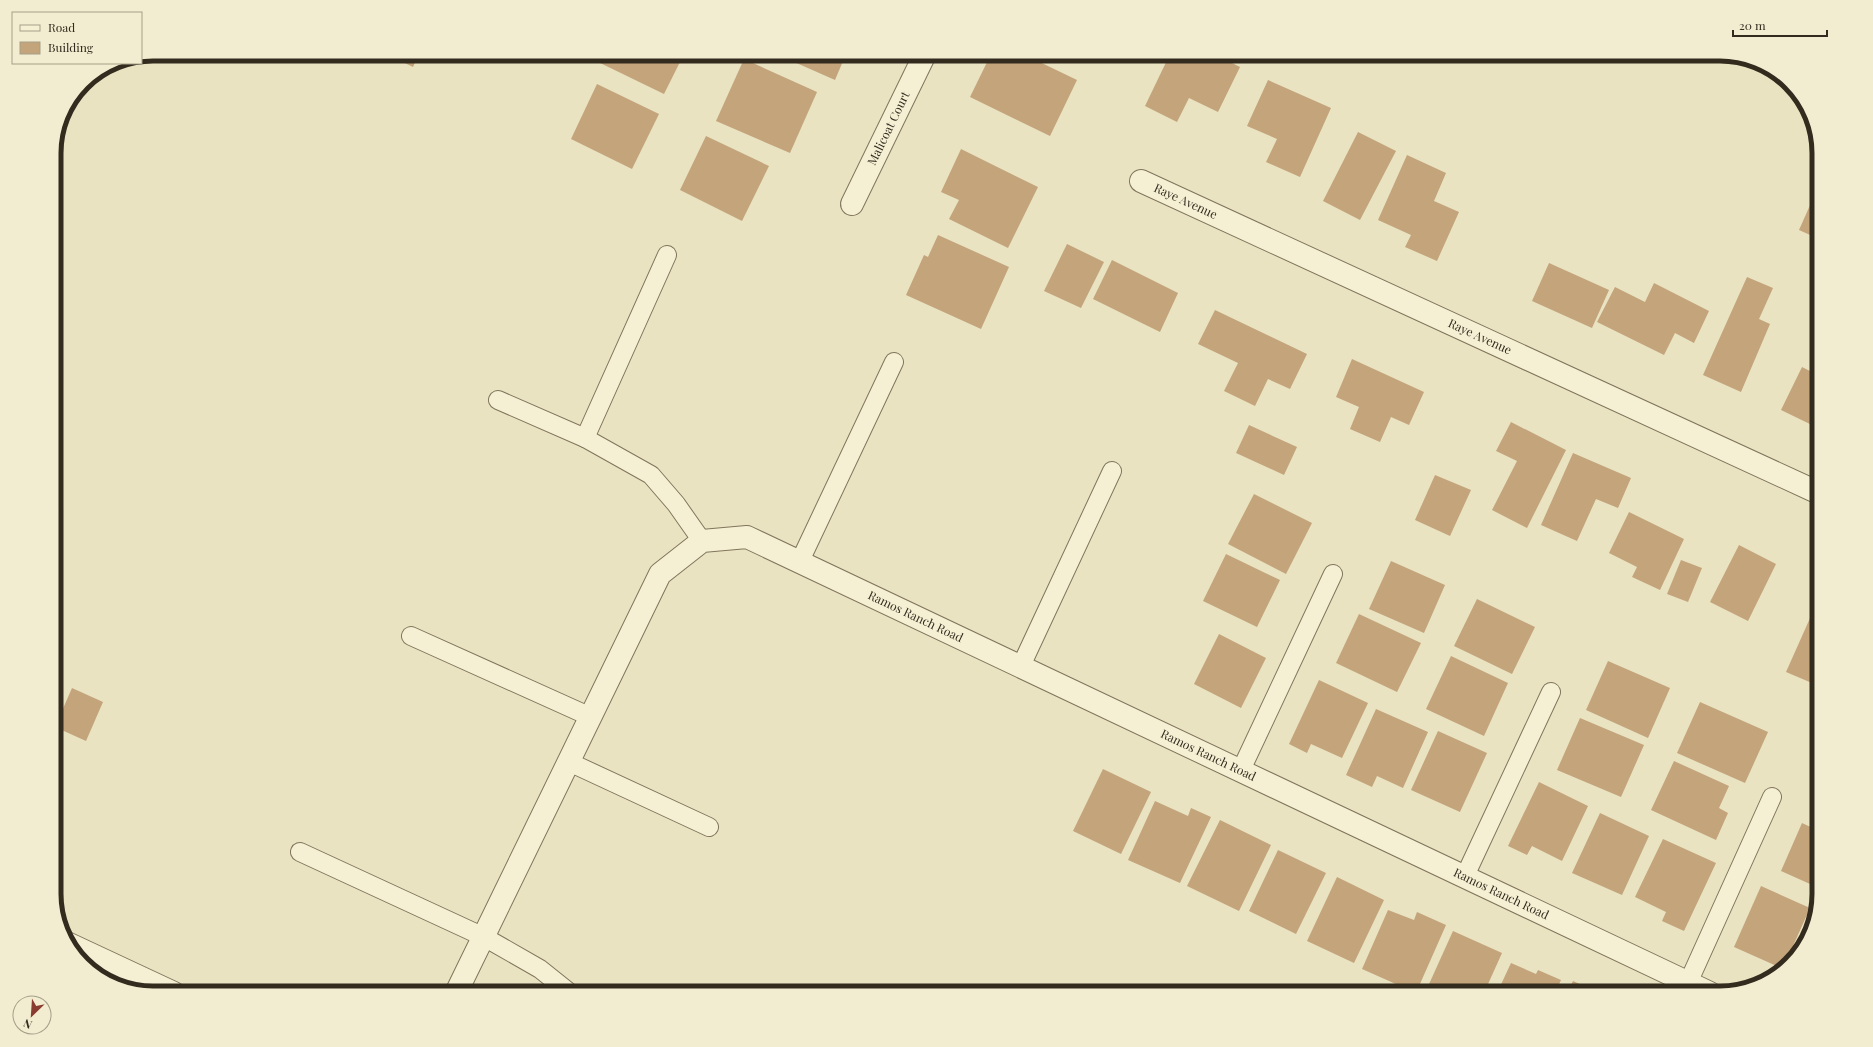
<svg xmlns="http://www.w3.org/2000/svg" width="1873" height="1047" viewBox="0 0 1873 1047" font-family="'Playfair Display',serif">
<rect width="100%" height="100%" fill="#e9e3c2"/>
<g fill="#c4a47b">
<polygon points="386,54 419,54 413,67"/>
<polygon points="599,54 684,54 664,94 596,61"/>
<polygon points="776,54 846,54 835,80"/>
<polygon points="991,54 1023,54 1077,80 1050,136 970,97"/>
<polygon points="1063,54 1086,54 1081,63"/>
<polygon points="1170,54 1214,54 1240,67 1218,112 1189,98 1177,122 1145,106"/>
<polygon points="744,59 817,92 790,153 716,121"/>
<polygon points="1268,80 1331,108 1300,177 1266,162 1277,139 1247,126"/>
<polygon points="597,84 659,114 632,169 571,139"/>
<polygon points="1358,132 1396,151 1360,220 1323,201"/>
<polygon points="706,136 769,166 742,221 680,190"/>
<polygon points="961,149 1038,187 1008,248 949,219 959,200 941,192"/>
<polygon points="1407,155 1446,173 1434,201 1459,212 1437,261 1405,247 1411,235 1378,220"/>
<polygon points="1819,185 1819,239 1799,230"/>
<polygon points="938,235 1009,267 981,329 906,295 924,255 928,257"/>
<polygon points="1067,244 1104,262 1081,308 1044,291"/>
<polygon points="1112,260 1178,293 1160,332 1093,299"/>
<polygon points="1549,263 1609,290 1592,328 1532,301"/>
<polygon points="1747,277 1773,288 1759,319 1770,324 1741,392 1703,375"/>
<polygon points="1654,283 1709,311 1694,343 1675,333 1664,355 1597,322 1615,287 1645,302"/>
<polygon points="1215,310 1307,354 1290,389 1268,379 1255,406 1224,391 1238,363 1198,344"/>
<polygon points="1352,359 1424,392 1409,425 1391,417 1380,442 1350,429 1359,407 1336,397"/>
<polygon points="1819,364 1819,417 1814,426 1781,410 1802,367 1814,373"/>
<polygon points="1511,422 1566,450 1527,528 1492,510 1517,461 1496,451"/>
<polygon points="1249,425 1297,447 1284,475 1236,453"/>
<polygon points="1573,453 1631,478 1618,508 1596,499 1577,541 1541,525"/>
<polygon points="1435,475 1471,490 1450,536 1415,520"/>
<polygon points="1254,494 1312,523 1286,574 1228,544"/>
<polygon points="1629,512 1684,539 1660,590 1632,577 1637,567 1609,553"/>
<polygon points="1739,545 1776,564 1748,621 1710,602"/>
<polygon points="1226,554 1280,580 1257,627 1203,601"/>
<polygon points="1681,560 1702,568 1688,602 1667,594"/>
<polygon points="1391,561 1445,585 1424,633 1369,609"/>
<polygon points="1819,598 1819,686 1786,672"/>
<polygon points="1477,599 1535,627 1512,674 1454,646"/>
<polygon points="1359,614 1421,643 1397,692 1336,663"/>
<polygon points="1219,634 1266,658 1241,708 1194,684"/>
<polygon points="1451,656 1508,683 1484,736 1426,709"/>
<polygon points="1608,661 1670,688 1648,738 1586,710"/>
<polygon points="1319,680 1368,703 1342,758 1311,744 1307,753 1289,744"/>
<polygon points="72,688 103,702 86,741 55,727"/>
<polygon points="1700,702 1768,732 1745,783 1677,753"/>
<polygon points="1376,709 1428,732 1403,788 1377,776 1372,787 1346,775"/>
<polygon points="1580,718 1644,745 1621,797 1557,770"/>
<polygon points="1438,731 1487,753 1460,812 1411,790"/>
<polygon points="1674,761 1729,786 1719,808 1728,813 1716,840 1651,810"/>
<polygon points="1103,769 1151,792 1121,854 1073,831"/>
<polygon points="1539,782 1588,806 1562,861 1532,846 1527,855 1508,846"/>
<polygon points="1155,801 1188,816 1191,808 1211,817 1180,883 1128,860"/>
<polygon points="1819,801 1819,822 1811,818"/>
<polygon points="1600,813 1649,836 1622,895 1572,873"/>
<polygon points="1220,820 1271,845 1239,911 1187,886"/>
<polygon points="1802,823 1819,831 1819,888 1781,871"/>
<polygon points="1663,839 1716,863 1684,931 1662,921 1666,912 1635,897"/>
<polygon points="1278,850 1326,873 1296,934 1249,911"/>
<polygon points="1337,877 1384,900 1354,963 1307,941"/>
<polygon points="1761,886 1810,908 1785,964 1781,968 1734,947"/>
<polygon points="1388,910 1414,920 1417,912 1446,925 1416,993 1362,969"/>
<polygon points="1453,931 1502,953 1484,993 1425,993"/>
<polygon points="1511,963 1536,974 1538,970 1561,980 1555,993 1497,993"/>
<polygon points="1573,981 1598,992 1597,993 1567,993"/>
</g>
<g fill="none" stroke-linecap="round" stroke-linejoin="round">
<defs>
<g id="service">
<polyline points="498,400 585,438 651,475 676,504 702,541"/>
<polyline points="585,438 667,255"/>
<polyline points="800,561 894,362"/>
<polyline points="411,636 591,717"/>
<polyline points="1021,666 1112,471"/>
<polyline points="569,762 709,827"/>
<polyline points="1241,770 1333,574"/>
<polyline points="300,852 484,937 540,969 570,993"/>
<polyline points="1465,876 1551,692"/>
<polyline points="1688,983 1772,797"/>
</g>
<g id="minor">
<path id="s1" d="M 1141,181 L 1819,493"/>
<path id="s2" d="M 852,204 L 925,54"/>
<polyline points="67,943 174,993"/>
<path id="s3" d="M 456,993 L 660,574 L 702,541 L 747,537 L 1710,993"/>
</g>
</defs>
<use href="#service" stroke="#81755b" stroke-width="20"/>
<use href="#minor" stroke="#81755b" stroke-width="24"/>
<use href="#service" stroke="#f5f0d4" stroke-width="18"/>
<use href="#minor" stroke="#f5f0d4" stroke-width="22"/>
</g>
<g text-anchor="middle" stroke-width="3" stroke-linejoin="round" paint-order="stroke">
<g font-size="12" fill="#322b1e" stroke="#f2edd0">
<text dy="4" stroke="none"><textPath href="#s2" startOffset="84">Malicoat Court</textPath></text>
<text dy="4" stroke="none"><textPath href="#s1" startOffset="49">Raye Avenue</textPath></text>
<text dy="4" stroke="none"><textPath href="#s1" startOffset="373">Raye Avenue</textPath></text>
<text dy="4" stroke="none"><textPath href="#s3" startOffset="751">Ramos Ranch Road</textPath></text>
<text dy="4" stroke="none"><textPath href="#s3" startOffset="1075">Ramos Ranch Road</textPath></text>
<text dy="4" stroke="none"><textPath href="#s3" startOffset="1399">Ramos Ranch Road</textPath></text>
</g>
</g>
<path d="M0 0H1873V1047H0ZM153 61H1720A92 92 0 0 1 1812 153V894A92 92 0 0 1 1720 986H153A92 92 0 0 1 61 894V153A92 92 0 0 1 153 61Z" fill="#f2edd0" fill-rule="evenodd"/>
<path fill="none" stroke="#322b1e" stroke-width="5" d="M153 61H1720A92 92 0 0 1 1812 153V894A92 92 0 0 1 1720 986H153A92 92 0 0 1 61 894V153A92 92 0 0 1 153 61Z"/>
<rect x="12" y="12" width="130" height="52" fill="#f2edd0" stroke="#a59f89"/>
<rect x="20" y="25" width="20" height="6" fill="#f5f0d4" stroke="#a59f89"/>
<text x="48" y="32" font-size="12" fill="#322b1e">Road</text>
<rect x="20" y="42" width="20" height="12" fill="#c4a47b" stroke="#a59f89"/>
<text x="48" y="52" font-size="12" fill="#322b1e">Building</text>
<g transform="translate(32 1015) rotate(205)"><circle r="19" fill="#f2edd0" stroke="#a59f89"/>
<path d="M0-3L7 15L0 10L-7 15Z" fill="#8b3c30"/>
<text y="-6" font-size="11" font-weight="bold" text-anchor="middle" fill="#322b1e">N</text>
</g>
<path d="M1733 30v6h94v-6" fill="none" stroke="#322b1e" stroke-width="2"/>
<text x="1739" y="30" font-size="12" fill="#322b1e" stroke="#f2edd0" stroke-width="3" paint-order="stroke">20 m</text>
</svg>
